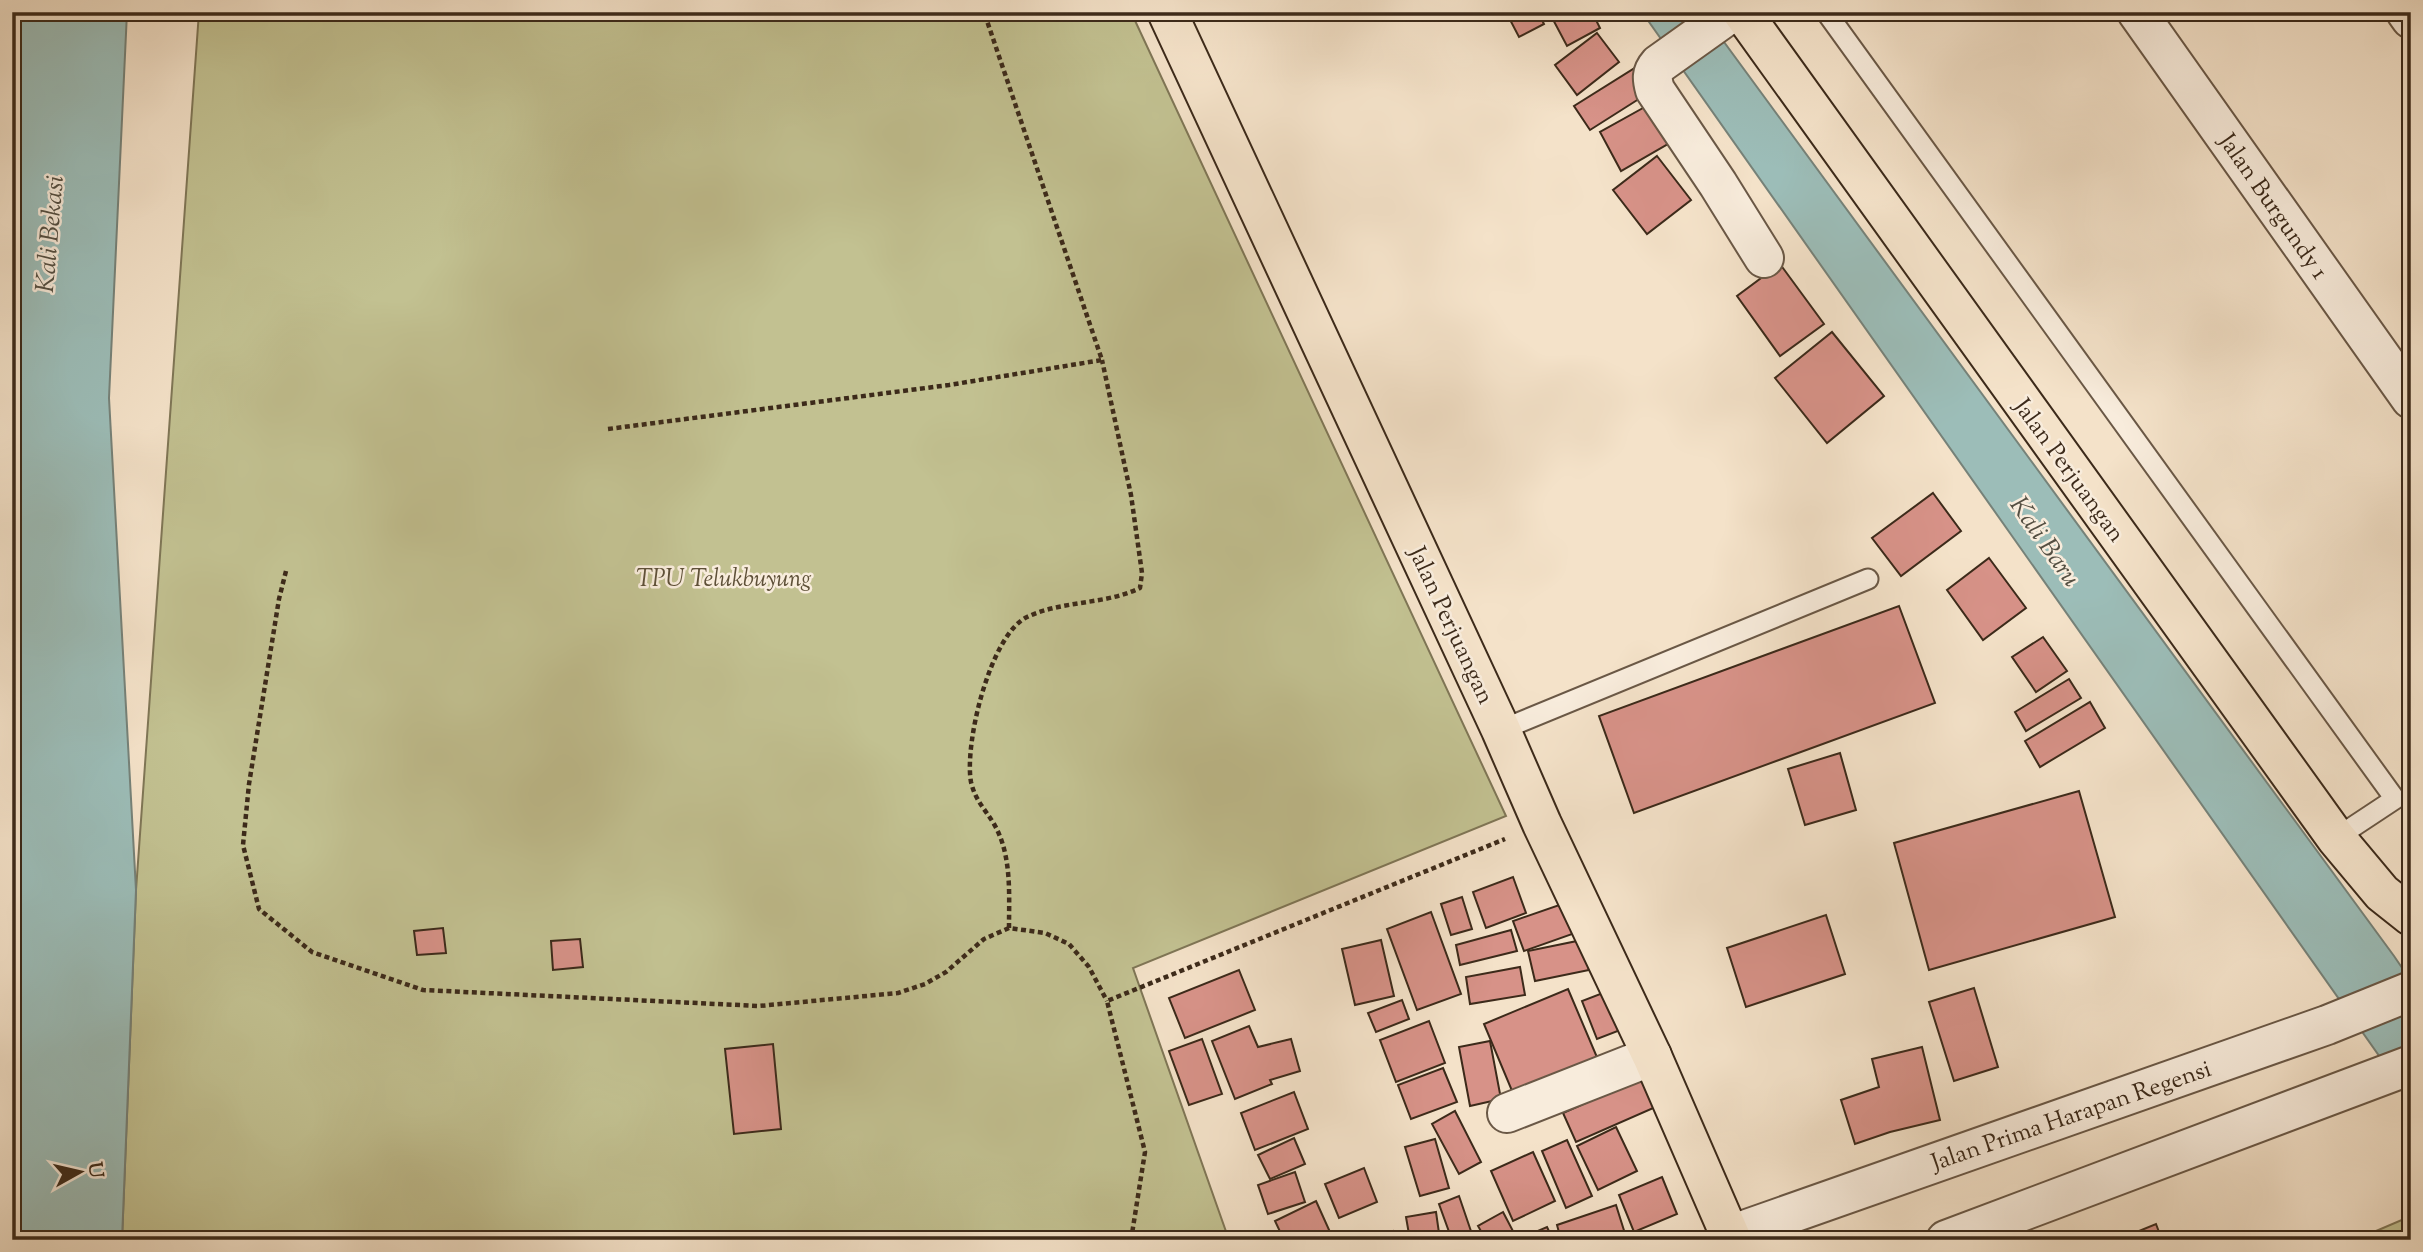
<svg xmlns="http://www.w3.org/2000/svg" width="2423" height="1252" viewBox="0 0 2423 1252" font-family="'Sorts Mill Goudy',serif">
<rect width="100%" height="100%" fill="#f4e2c9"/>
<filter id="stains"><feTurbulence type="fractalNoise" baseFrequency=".00286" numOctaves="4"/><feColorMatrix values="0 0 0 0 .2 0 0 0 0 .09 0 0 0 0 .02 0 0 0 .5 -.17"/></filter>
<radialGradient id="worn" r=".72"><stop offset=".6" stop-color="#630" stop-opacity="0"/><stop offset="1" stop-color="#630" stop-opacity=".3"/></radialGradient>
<g fill="#c2c191" stroke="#7f7656" stroke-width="2">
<polygon points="199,12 1131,12 1506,816 1133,968 1229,1240 122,1240 136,890"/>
<polygon points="2411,1216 2411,1240 2355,1240"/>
</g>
<g fill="#9cbdb8" stroke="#768279" stroke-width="2">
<polygon points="12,12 127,12 109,398 136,890 122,1240 12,1240"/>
<polygon points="1642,12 1702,12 2394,956 2411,981 2411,1101"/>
</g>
<g fill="#d79288" stroke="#3c2a1a" stroke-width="2">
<polygon points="1506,12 1538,12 1544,24 1519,37"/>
<polygon points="1549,12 1592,12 1600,28 1567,46"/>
<polygon points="1597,33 1619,62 1577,95 1555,65"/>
<polygon points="1638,66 1653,90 1590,130 1574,106"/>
<polygon points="1652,103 1673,141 1621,171 1600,132"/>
<polygon points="1657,156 1691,200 1647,234 1613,190"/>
<polygon points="1780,264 1824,324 1780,356 1737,296"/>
<polygon points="1832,332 1884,396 1827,443 1775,378"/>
<polygon points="1933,493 1961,531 1901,576 1872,538"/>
<polygon points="1989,558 2026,608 1983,640 1947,590"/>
<polygon points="1899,606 1935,703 1634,813 1599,716"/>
<polygon points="2043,637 2067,671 2036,692 2012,657"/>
<polygon points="2069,679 2081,698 2026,731 2015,712"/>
<polygon points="2090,702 2105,728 2040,767 2025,741"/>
<polygon points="1840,753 1856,810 1805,825 1788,769"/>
<polygon points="2079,791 2115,917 1929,970 1894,843"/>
<polygon points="1513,877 1526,913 1486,928 1473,892"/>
<polygon points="1462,897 1472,929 1451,935 1441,904"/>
<polygon points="1568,902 1578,932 1524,951 1513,921"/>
<polygon points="1431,912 1461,994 1417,1010 1387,929"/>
<polygon points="1826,915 1845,974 1746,1007 1727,948"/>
<polygon points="443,928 446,953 417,955 414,931"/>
<polygon points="1511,930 1517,951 1460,965 1456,945"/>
<polygon points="580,939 583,967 553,970 551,941"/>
<polygon points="1381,940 1394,996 1355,1005 1342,949"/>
<polygon points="1582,940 1589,970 1535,981 1528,951"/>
<polygon points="1520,967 1525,995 1470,1004 1466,977"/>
<polygon points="1239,970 1255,1010 1185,1038 1169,998"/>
<polygon points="1974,988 1998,1067 1954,1081 1929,1002"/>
<polygon points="1568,989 1599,1062 1515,1098 1484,1024"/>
<polygon points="1608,991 1623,1029 1597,1039 1582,1001"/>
<polygon points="1402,1000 1409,1019 1376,1032 1368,1013"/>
<polygon points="1429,1021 1445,1063 1396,1082 1380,1040"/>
<polygon points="1249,1026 1258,1047 1291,1039 1300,1071 1270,1080 1272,1084 1235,1099 1212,1041"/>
<polygon points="1202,1039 1222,1094 1189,1105 1169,1051"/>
<polygon points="1490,1041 1501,1099 1470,1106 1459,1047"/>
<polygon points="773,1044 781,1129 734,1134 725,1049"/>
<polygon points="1922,1047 1940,1120 1890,1132 1855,1144 1841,1100 1879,1087 1872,1059"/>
<polygon points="1443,1068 1457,1102 1411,1119 1398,1085"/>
<polygon points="1653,1073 1667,1102 1576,1142 1563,1113"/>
<polygon points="1294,1092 1308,1129 1255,1150 1241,1113"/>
<polygon points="1455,1111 1481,1162 1459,1174 1432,1124"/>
<polygon points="1616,1127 1637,1171 1598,1190 1577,1146"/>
<polygon points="1294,1138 1305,1164 1270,1179 1258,1155"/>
<polygon points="1435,1139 1449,1188 1420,1196 1405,1147"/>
<polygon points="1567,1140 1592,1196 1566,1208 1542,1151"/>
<polygon points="1533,1152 1555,1201 1513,1221 1491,1171"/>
<polygon points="1364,1168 1377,1202 1339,1218 1325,1184"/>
<polygon points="1295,1172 1305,1202 1268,1214 1258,1185"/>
<polygon points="1662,1177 1677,1214 1634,1232 1619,1195"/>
<polygon points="1459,1196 1474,1240 1452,1240 1439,1204"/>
<polygon points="1316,1201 1330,1232 1313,1240 1284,1240 1275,1221"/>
<polygon points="1616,1205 1627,1240 1561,1240 1557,1225"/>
<polygon points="1436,1212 1440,1240 1410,1240 1406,1217"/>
<polygon points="1503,1212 1514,1233 1501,1240 1486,1240 1478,1226"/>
<polygon points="2156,1224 2162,1240 2117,1240"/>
<polygon points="1547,1227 1553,1240 1520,1240 1519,1239"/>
<polygon points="1393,1231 1396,1240 1366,1240"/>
</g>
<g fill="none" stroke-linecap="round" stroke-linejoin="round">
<defs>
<g id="service">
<polyline points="1826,12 2395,799 2336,838"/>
<polyline points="1501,730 1868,579"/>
</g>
<g id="minor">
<path d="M 1732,12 L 1659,64 C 1651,73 1652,79 1655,90 L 1718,184 L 1764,258"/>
<polyline points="2137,12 2411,399"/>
<polyline points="2406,12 2411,19"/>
<polyline points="1507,1113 1652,1056"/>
</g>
<g id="tertiary">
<polyline points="1730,1235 2327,1025 2411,991"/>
<polyline points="1946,1240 2411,1065"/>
</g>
<g id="primary">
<polyline points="1167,12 1501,730 1542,824 1652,1056 1732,1240"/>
<polyline points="1742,12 2336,838 2382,893 2411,916"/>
</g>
</defs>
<use href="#service" stroke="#6a5846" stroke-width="23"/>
<use href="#minor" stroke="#6a5846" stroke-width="42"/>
<use href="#tertiary" stroke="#6a5846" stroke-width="42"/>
<use href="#primary" stroke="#3c2a1a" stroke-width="42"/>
<g stroke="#3c2a1a" stroke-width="4.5" stroke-dasharray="5 3.5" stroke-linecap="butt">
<polyline points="608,429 949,385 1102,360 984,12"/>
<polyline points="286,571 279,599 249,784 243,845 259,909 312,952 423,990 759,1006 898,993 925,984 946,972 984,939 1009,928 1045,933 1069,944 1089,967 1107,1001"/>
<path d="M 1009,928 C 1009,894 1012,855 994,824 C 985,809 975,800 971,782 C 964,744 990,635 1027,617 C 1063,600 1105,605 1140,588 L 1142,573 L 1131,495 L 1102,360"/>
<polyline points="1131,1240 1145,1152 1107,1001 1505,839"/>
</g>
<use href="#service" stroke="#f8ecdc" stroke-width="19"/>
<use href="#minor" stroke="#f8ecdc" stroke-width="38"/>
<use href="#tertiary" stroke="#f8ecdc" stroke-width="38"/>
<use href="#primary" stroke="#f4e2c9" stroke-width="38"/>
</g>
<g text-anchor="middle" stroke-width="5" stroke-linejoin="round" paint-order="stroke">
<g font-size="24" fill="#3c2a1a" stroke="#f8ecdc">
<text transform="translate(2274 206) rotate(55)" y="8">Jalan Burgundy 1</text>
<text transform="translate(2070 470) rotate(54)" y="8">Jalan Perjuangan</text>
<text transform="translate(1452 625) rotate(65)" y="8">Jalan Perjuangan</text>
<text transform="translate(2071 1115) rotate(-19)" y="8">Jalan Prima Harapan Regensi</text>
</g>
<g font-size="24" font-style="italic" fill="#5e5038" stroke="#f8ecdc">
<text x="724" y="586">TPU Telukbuyung</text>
</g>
<g font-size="26" font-style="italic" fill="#544f42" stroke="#f8ecdc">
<text transform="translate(49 234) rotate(-85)" y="9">Kali Bekasi</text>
<text transform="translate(2046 541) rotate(55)" y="9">Kali Baru</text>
</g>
</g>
<rect width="2423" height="1252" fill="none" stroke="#f4e2c9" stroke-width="42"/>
<rect x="14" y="14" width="2395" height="1224" fill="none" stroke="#3c2a1a" stroke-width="3.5"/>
<rect x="21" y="21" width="2381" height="1210" fill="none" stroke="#3c2a1a" stroke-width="2"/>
<g transform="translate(80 1172) rotate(82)" stroke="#f8ecdc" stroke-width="5" paint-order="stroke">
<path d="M0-5L12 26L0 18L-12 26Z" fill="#3c2a1a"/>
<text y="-10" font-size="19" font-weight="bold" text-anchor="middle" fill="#3c2a1a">U</text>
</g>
<rect width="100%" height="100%" filter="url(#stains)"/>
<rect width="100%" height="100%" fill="url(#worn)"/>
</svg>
